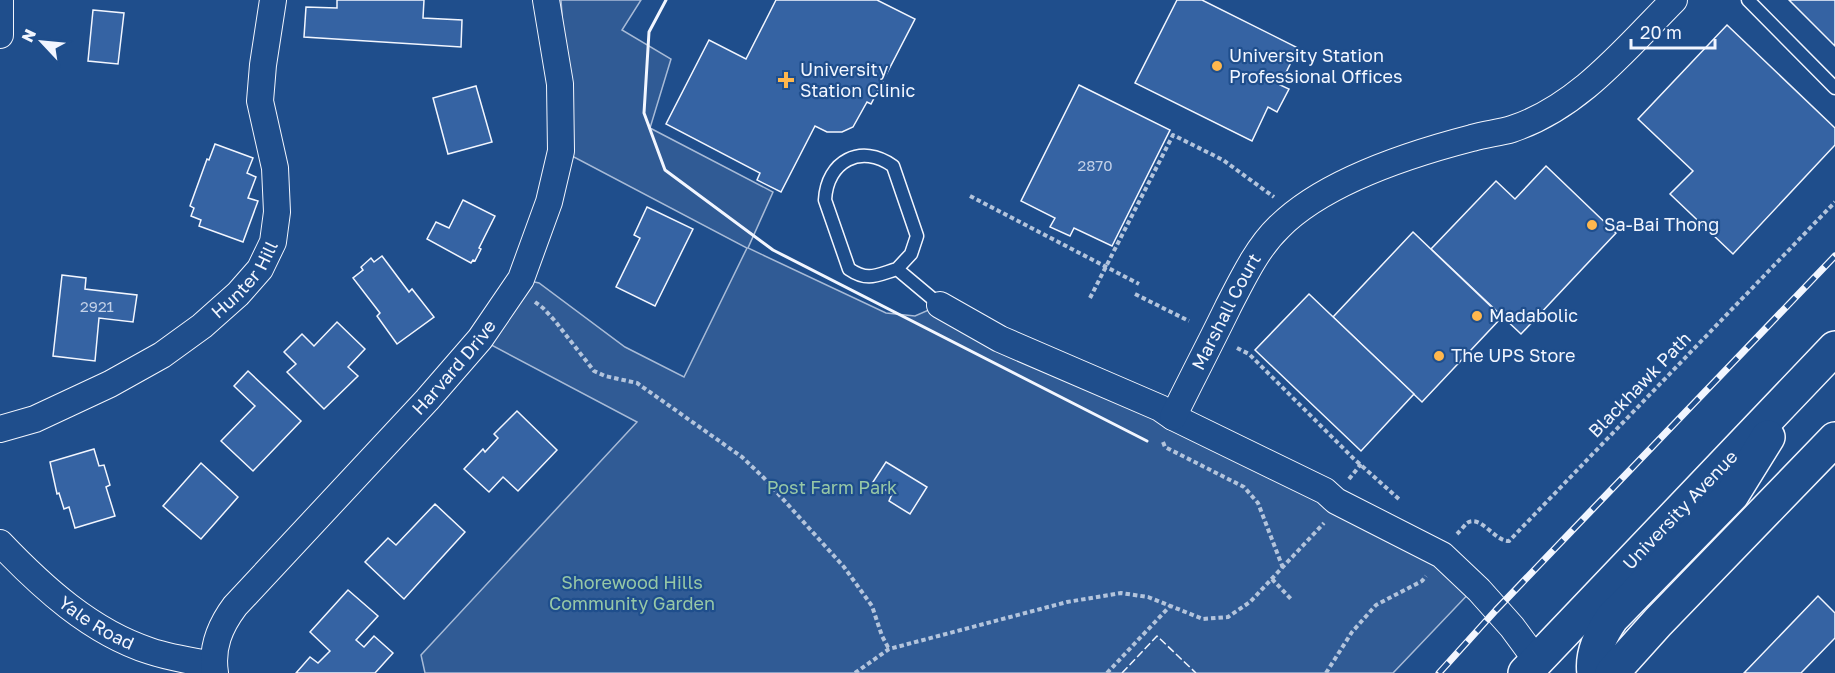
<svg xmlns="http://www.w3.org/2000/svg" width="1835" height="673" viewBox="0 0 1835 673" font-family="'Golos Text',sans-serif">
<rect width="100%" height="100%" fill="#1f4e8c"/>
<polygon fill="#305b95" stroke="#a8bbd7" stroke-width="1.5" points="561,0 641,0 622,30 671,59 650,128 773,192 748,248 886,313 915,316 940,305 1160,408 1476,586 1393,673 425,673 421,655 637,422 480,339 521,279 539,283 625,347 684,377 747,248 572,156"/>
<g fill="#3563a3" stroke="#f2f6ff" stroke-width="1.5">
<polygon points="337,0 424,0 423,18 462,20 461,47 304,37 306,7 337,8"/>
<polygon points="776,0 877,0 915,19 871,104 867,102 853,127 842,132 827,132 815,126 781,192 757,180 760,173 666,124 709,40 746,59"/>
<polygon points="1177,0 1202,0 1298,48 1280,85 1289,89 1277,112 1268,107 1252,141 1135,83"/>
<polygon points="1789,0 1835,0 1835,46"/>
<polygon points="93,10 124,13 118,64 88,61"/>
<polygon points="1727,25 1835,128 1835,145 1733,254 1670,194 1693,171 1638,119"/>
<polygon points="1079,85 1170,130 1112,246 1074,228 1070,236 1050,227 1055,218 1021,201"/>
<polygon points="476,86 492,142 448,154 433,98"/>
<polygon points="215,144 253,158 247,173 256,177 248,198 258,201 243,242 199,226 201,220 191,216 194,208 190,206 207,159 209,160"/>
<polygon points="1546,166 1616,233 1521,334 1431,249 1496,181 1515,199"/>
<polygon points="463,200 495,216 479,248 481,249 475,261 473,260 471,263 427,239 436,222 449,228"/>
<polygon points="647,207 693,229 655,306 616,287 640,238 634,235"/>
<polygon points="1413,232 1502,317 1422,402 1333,317"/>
<polygon points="382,256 409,292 412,289 434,317 397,344 377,316 380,313 353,278 363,270 361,267 371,258 374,262"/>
<polygon points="62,275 86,278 85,289 137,295 133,322 99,318 95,361 53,356"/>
<polygon points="1309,294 1414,394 1361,451 1255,350"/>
<polygon points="337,322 365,349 348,367 358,376 324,409 287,372 296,364 284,352 302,334 314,346"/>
<polygon points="248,371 301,421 253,471 221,441 255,406 234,386"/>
<polygon points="517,411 557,450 518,491 503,477 489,492 464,469 483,449 485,452 498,438 494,434"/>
<polygon points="94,449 99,466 104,465 110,485 106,487 115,516 75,528 69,507 64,509 59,493 57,494 50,462"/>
<polygon points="886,462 927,487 910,514 889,501 892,494 873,482"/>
<polygon points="201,463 238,497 201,539 163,506"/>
<polygon points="435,504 465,532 404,599 365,562 388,538 396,545"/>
<polygon points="348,590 378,616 356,640 364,647 374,636 393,653 375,673 296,673 310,657 318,663 330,651 310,632"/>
<polygon points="1818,596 1835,613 1835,638 1801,673 1744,673"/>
</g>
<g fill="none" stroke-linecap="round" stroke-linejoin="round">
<defs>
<g id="lane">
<polyline points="1748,0 1835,88"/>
<path d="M 897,269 L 911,254 L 917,236 L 893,166 C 861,143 827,161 825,200 L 849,269 C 868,282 877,275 897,269 L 940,305"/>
</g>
<g id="street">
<polyline points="0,35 0,0"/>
<polyline points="940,305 1000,339 1160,408 1173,417 1325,491 1336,501 1442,555 1479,590 1512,627 1537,661"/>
<path id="s1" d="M 1173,417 C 1191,380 1210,344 1228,307 C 1242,280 1257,248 1279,227 C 1325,181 1410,154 1472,138 C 1485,134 1499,133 1512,129 C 1579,107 1626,48 1674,0"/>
<path id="s2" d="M 0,429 L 35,419 L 110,384 L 162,355 L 202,326 L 238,294 L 260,269 L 273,242 L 277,212 L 275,168 L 260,101 L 263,65 L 273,0"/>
<path id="s3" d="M 0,543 C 42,587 91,632 150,651 C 171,658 192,661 214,665"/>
<path id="s4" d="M 215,673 C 211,647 220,626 235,606 L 427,400 L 480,339 L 521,279 L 549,202 L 561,151 L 560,84 L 546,0"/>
</g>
<g id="primary">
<path id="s5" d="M 1525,673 L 1835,348"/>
<path d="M 1594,673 C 1591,653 1601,634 1612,618 L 1732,495 L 1768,437"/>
<polyline points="1612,673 1658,622 1835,439"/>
</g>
</defs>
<use href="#lane" stroke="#f2f6ff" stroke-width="15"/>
<use href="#street" stroke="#f2f6ff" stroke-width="28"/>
<use href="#primary" stroke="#f2f6ff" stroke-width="36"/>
<g stroke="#b3c4dc" stroke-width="4" stroke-dasharray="4.5 3" stroke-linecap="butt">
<polyline points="970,196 1139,284"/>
<polyline points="1135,294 1189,321"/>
<polyline points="1090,298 1173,135 1223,160 1274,197"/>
<polyline points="535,302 543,308 555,321 594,371 605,376 637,383 742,457 764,478 844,567 872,606 882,636 889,649"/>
<polyline points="1237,348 1249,354 1353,458 1400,500"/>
<polyline points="1163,442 1165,447 1244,487 1258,503 1283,568"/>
<polyline points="1349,479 1361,464"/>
<path d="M 1457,534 C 1460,531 1464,526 1467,523 C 1481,514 1495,542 1509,541 L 1835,202"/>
<polyline points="1272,579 1292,600"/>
<polyline points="855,673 889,649 1067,602 1121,593 1148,597 1203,619 1228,617 1250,602 1324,523"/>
<polyline points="1107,673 1171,605"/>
<polyline points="1326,673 1352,632 1376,605 1422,581 1426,576"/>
</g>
<use href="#lane" stroke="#1f4e8c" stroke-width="12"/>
<use href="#street" stroke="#1f4e8c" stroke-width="26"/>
<use href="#primary" stroke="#1f4e8c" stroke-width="33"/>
<defs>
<polyline id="rail" points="1439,673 1496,610 1835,256"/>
</defs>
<use href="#rail" stroke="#f2f6ff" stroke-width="7"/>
<use href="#rail" stroke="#1f4e8c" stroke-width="4.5" stroke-dasharray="14" stroke-linecap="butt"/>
<polyline stroke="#f2f6ff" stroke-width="1.5" stroke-dasharray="8 3" stroke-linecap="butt" points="1122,673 1157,636 1196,673"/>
<polyline stroke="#f2f6ff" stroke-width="3" points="666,0 649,32 644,113 665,170 773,250 1147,441"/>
</g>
<g fill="#ffb74d" stroke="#1f4e8c" stroke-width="2">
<circle cx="1217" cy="66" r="6"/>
<path d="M783 71h6v6h6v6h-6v6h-6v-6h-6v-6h6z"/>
<circle cx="1592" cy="225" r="6"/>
<circle cx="1477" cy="316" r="6"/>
<circle cx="1439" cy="356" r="6"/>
</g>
<g text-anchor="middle" stroke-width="4.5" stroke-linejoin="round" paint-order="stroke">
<g font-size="15" fill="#c3d1e8">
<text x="1095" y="171">2870</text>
<text x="97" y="312">2921</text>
</g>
<g font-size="18" fill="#f2f6ff" stroke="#1f4e8c" text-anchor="start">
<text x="1229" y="62">University Station<tspan x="1229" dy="21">Professional Offices</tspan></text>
<text x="800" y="76">University<tspan x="800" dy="21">Station Clinic</tspan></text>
<text x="1604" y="231">Sa-Bai Thong</text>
<text x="1489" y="322">Madabolic</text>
<text x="1451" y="362">The UPS Store</text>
</g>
<g font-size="18" fill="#f2f6ff" stroke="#1f4e8c">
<text dy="6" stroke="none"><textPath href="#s2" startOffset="292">Hunter Hill</textPath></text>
<text dy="6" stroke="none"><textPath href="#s1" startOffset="118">Marshall Court</textPath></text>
<text dy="6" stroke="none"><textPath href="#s4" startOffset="396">Harvard Drive</textPath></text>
<text transform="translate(1640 385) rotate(-46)" y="6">Blackhawk Path</text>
<text dy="6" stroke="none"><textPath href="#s5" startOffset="225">University Avenue</textPath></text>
<text dy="6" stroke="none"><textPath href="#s3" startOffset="126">Yale Road</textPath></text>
</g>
<g font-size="18" fill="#97c8a6" stroke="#1f4e8c">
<text x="832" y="494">Post Farm Park</text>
<text x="632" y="589">Shorewood Hills<tspan x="632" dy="21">Community Garden</tspan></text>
</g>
</g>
<g transform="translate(42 42) rotate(296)" stroke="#1f4e8c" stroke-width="4.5" paint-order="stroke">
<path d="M0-4.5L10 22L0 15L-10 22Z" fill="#f2f6ff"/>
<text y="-9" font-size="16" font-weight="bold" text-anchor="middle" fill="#f2f6ff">N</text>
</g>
<path d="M1631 39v9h84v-9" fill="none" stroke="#f2f6ff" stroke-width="3"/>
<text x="1640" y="39" font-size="18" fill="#f2f6ff" stroke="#1f4e8c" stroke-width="4.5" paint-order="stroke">20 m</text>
</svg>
